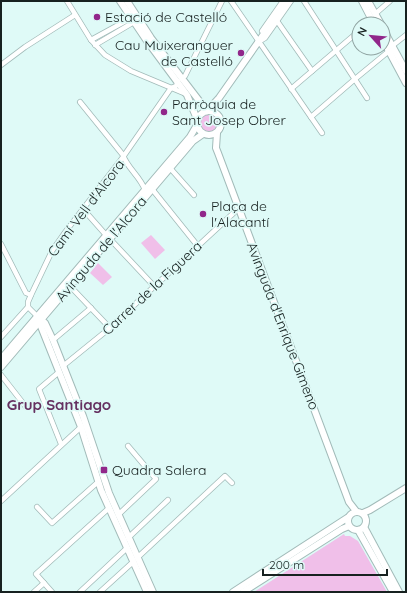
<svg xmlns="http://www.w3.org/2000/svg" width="407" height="593" viewBox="0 0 407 593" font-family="Quicksand,sans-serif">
<rect width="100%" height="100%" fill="#dffaf7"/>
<g fill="#f0bfe9">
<circle cx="209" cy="123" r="9"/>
<polygon points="151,235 165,250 155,259 141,243"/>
<polygon points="98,263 112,277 103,285 90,273"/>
<polygon points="344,534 345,536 350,536 358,541 387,592 254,592"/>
</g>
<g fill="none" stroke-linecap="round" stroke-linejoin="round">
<defs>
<g id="street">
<polyline points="67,1 91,40 105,55 131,71 186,94"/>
<polyline points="231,1 322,133"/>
<polyline points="304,1 367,98"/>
<polyline points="375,14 390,1"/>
<polyline points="277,21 312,71"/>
<polyline points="367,24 372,20"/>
<polyline points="262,31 283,1"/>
<polyline points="91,40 133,17"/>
<polyline points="260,41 265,38 291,1"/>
<polyline points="95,45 134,22 135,19"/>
<polyline points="392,46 406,35"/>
<polyline points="1,65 25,47 75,15"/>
<polyline points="182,78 185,76 222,1"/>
<polyline points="291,89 359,31"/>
<path d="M 80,102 L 123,155 C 127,168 140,176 145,190"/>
<polyline points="311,117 355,79 389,51"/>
<polyline points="170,168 194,195"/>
<polyline points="152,189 197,245"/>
<polyline points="83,209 106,235"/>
<polyline points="110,239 154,286"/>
<polyline points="1,244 26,293 31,295"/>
<polyline points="70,286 109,327"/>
<polyline points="28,307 37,316"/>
<polyline points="1,337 28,307 28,302 31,295 52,251 66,231 123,157 171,88 176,86 178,81"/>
<polyline points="53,340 91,308"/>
<polyline points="63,366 105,332 239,208"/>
<polyline points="59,372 39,389 61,444"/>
<polyline points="1,375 26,407"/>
<polyline points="1,501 81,427"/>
<polyline points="37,507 52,523 98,482"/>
<polyline points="118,515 156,479 128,446"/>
<polyline points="128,538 168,500"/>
<polyline points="137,558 225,476 232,483"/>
<polyline points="34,592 44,583"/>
<polyline points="52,592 36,574 109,508"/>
<polyline points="80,592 127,548"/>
<polyline points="100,592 133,562"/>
</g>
<g id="secondary">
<polyline points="120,1 147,41 187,95 197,119"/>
<polyline points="127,1 151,38 207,111"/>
<polyline points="362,1 374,24"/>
<polyline points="368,1 381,24"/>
<polyline points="383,29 406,71"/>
<polyline points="383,40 406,83"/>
<circle cx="209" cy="123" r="12"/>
<polyline points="207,111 219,98 287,1"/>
<polyline points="217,133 216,148 218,153 349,502 356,511"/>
<polyline points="38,317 45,323 53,340 83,416 109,493 153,592"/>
<polyline points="38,319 81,427 101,490 147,592"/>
<polyline points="1,359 190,137 197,125"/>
<polyline points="1,367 182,154 193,141 203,134"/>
<circle cx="357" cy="521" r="9"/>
<polyline points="363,513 370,510 406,488"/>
<polyline points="364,527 399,592"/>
<polyline points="358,530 393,592"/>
<polyline points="233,592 347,518"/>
<polyline points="243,592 342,529 349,526"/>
</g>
</defs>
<use href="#street" stroke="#a2bbb9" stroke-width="6"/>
<use href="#secondary" stroke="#a2bbb9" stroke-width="8"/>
<use href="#street" stroke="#fff" stroke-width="4.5"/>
<use href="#secondary" stroke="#fff" stroke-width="6"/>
</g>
<g fill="#91278a" stroke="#dffaf7" stroke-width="1.5">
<circle cx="97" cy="17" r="4"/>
<circle cx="241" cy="53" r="4"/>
<circle cx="164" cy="112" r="4"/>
<circle cx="203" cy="214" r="4"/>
<rect x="100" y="466" width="8" height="8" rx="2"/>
</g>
<g text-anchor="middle" stroke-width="3.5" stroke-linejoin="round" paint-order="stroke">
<g font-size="14" fill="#172120" stroke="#dffaf7" text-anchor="start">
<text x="105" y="22">Estació de Castelló</text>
<text x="233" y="50" text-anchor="end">Cau Muixeranguer<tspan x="233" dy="16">de Castelló</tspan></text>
<text x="172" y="109">Parròquia de<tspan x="172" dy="16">Sant Josep Obrer</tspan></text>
<text x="211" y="211">Plaça de<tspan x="211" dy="16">l'Alacantí</tspan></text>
<text x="112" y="475">Quadra Salera</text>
</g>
<g font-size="14" fill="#172120" stroke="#dffaf7">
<text transform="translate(86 208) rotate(-53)" y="5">Camí Vell d'Alcora</text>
<text transform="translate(101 249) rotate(-50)" y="5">Avinguda de l'Alcora</text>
<text transform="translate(152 288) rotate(-43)" y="5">Carrer de la Figuera</text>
<text transform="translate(283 326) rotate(69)" y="5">Avinguda d'Enrique Gimeno</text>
</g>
<g font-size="15" font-weight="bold" fill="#653161" stroke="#dffaf7">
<text x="59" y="410">Grup Santiago</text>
</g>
</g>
<rect width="407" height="593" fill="none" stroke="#172120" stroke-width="4"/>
<g transform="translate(371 36) rotate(297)"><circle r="19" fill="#dffaf7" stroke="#8fa3a1"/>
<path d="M0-3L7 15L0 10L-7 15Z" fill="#91278a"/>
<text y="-6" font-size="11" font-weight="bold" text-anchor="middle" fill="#172120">N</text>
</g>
<path d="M263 569v6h124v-6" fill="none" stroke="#172120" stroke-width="2"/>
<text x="269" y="569" font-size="12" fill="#172120" stroke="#dffaf7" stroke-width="3" paint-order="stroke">200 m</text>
</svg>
